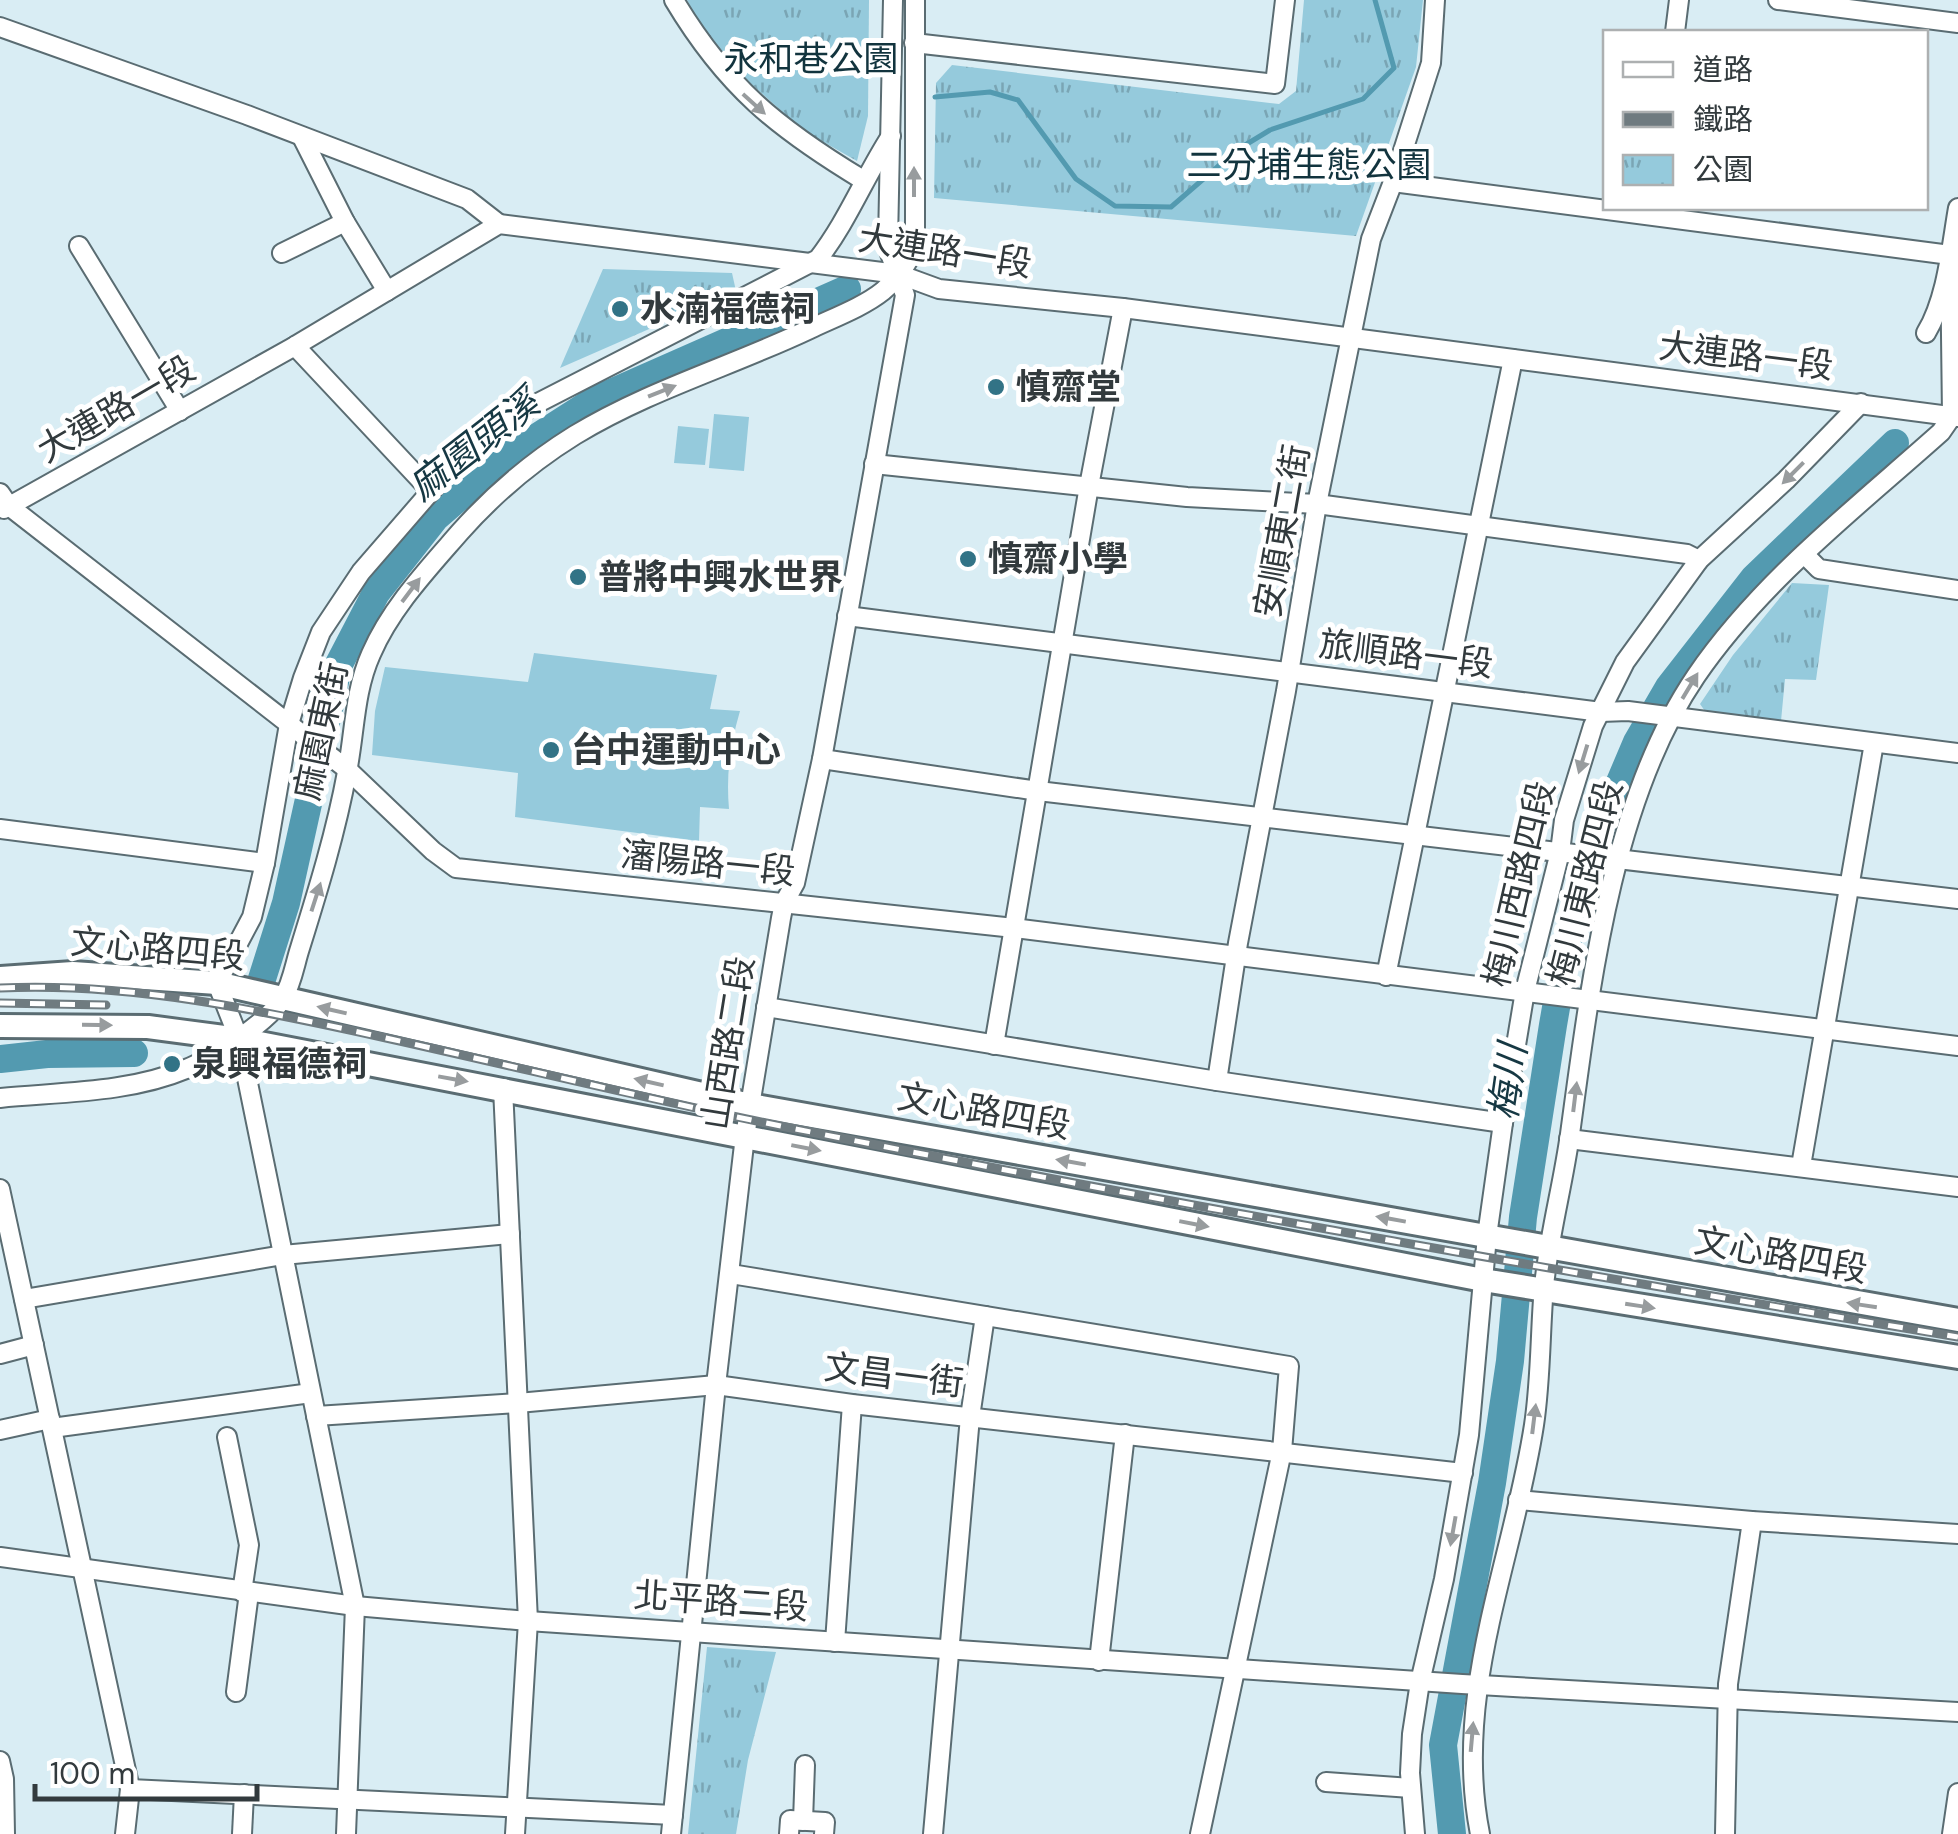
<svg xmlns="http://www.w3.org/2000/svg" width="1958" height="1834" viewBox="0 0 1958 1834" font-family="'DM Sans','Noto Sans TC',sans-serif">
<defs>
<pattern id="park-tufts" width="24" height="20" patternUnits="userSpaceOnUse" patternTransform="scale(2.5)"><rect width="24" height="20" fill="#95cadc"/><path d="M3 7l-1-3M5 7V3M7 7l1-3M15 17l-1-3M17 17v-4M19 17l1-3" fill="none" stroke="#7aa5b4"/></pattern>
</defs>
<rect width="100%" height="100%" fill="#d9edf4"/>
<g fill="#95cadc">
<polygon points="714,414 749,417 744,471 709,468"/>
<polygon points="678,426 709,429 705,465 674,463"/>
<path d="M 534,653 L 717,675 L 710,709 L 740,711 C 730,745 726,774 729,809 L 700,807 L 699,841 L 515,817 L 518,773 L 372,755 L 375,711 L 385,667 L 528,682 Z"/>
</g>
<g fill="url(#park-tufts)">
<polygon points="687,0 869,0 868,116 857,161 804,131 714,51"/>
<polygon points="1304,0 1423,0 1416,67 1356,236 934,198 936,83 952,65 1279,104 1296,91"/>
<polygon points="603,269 732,273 736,291 560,368"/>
<polygon points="1792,583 1829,585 1816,680 1785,679 1781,721 1707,714 1700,704 1733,655"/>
<polygon points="707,1647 776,1652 748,1760 736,1834 688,1834"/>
</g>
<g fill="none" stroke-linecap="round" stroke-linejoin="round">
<polyline stroke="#539ab0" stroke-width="5" points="935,97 990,92 1018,100 1076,179 1115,206 1171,207 1237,150 1270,130 1363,99 1394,68 1375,0"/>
<g stroke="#539ab0" stroke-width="28">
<polyline points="261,982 286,903 339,664 376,593 435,518 503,459 595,400 847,289"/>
<polyline points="0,1059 47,1054 134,1053"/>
<polyline points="1452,1834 1443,1745 1492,1483 1510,1361 1523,1217 1553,1025 1567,944 1595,841 1637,742 1669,687 1754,578 1895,443"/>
</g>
<defs>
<g id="minor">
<path d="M 674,0 C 726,87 777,128 863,180"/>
<polyline points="1778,0 1958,23"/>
<polyline points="0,27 247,115 467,199 499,224"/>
<polyline points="1675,32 1679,0"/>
<polyline points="914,43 1275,84 1285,0"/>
<polyline points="302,137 345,222 387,291"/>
<polyline points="1393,182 1950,255"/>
<polyline points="79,246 180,411"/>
<polyline points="282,253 345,222"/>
<polyline points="1950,255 1952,416"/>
<path d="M 1926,333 C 1947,298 1951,248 1958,208"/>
<polyline points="295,346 430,490"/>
<polyline points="874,464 1187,497 1317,504 1687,554 1699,560"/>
<polyline points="0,493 9,506 348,770 433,851 456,868 1014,928 1958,1046"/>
<polyline points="4,509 295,346 499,224 898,274 939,289 1123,308 1958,417"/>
<polyline points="1804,554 1819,569 1958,590"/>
<polyline points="847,616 1601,712 1628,711 1958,753"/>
<polyline points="822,759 1038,791 1958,899"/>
<polyline points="0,829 265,863"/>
<polyline points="1386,976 1513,359"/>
<polyline points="766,1007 1217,1081 1503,1123"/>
<polyline points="994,1045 1089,486 1123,308"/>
<polyline points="1217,1081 1238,943 1286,691 1317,504 1371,239 1393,182 1431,63 1435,0"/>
<polyline points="503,1088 528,1621 515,1834"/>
<path d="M 0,1098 C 61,1092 129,1093 186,1069 C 213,1058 268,1022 283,998 C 292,984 295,963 300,948 C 318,890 336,832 347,772 C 355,732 354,692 371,654 C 391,608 427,570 460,532 C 493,495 533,461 575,435 C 649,390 732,366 810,329 C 833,318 863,307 883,291 C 897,279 913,258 915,241 L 915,0"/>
<polyline points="1569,1139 1958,1187"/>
<polyline points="1801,1166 1874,743"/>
<polyline points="0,1189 130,1789 125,1834"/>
<polyline points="731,1274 1289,1366 1282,1451 1200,1834"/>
<polyline points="24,1299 283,1255 510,1234"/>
<polyline points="0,1354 34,1345"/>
<polyline points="316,1416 518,1403 716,1385 852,1404 1463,1473"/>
<polyline points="52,1428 311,1393"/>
<polyline points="0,1430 50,1419"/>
<polyline points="227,1437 249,1545 242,1592"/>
<polyline points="1518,1500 1752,1521 1958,1534"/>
<polyline points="0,1557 355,1606 528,1621 1462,1684 1958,1712"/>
<polyline points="835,1642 852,1404"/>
<polyline points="1099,1661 1125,1434"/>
<polyline points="236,1692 249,1593"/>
<polyline points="0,1761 4,1779 5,1834"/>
<polyline points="1326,1782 1411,1788"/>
<polyline points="130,1789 673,1815"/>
<polyline points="803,1821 805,1765"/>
<polyline points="242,1834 244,1794"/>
<path d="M 346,1834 L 355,1606 L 239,1039 L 217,983 L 252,917 L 265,863 L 289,724 L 303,678 L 321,632 L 361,572 L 458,460 L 532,406 L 818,259 C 847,222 865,176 891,136"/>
<polyline points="671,1834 716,1385 745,1136 781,918 784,903 795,883 822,759 905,295 889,251 888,241 893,0"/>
<polyline points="789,1834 790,1820 825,1822 824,1834"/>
<polyline points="933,1834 970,1417 985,1316"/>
<polyline points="1415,1834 1410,1773 1412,1734 1420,1682 1444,1579 1469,1435 1487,1236 1503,1123 1525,991 1560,852 1564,820 1593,726 1625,662 1699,560 1786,480 1861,403"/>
<path d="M 1480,1834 C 1452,1693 1513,1562 1534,1425 C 1541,1379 1540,1332 1544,1286 C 1549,1235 1563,1185 1570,1134 C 1590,988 1611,801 1696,676 C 1761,581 1856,508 1941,432 L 1957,409"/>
<polyline points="1725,1834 1728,1684 1752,1521"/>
<polyline points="1952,1834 1958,1793"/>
</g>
<g id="major">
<polyline points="0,978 73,973 217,983 750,1105 1958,1320"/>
<polyline points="0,1026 148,1027 239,1039 1483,1280 1958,1357"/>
</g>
</defs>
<use href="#minor" stroke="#5a6c72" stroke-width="22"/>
<use href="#major" stroke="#5a6c72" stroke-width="28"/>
<use href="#minor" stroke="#fff" stroke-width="18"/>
<use href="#major" stroke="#fff" stroke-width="22"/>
<defs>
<g id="rail">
<path d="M 0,988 C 130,982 259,1010 386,1038 C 513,1066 639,1097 766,1123 C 1162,1203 1560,1271 1958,1337"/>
<polyline points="0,1003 106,1005"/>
</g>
</defs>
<use href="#rail" stroke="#6f7b80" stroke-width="9"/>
<use href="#rail" stroke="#fff" stroke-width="5" stroke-dasharray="15" stroke-linecap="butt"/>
</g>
<defs><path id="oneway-solid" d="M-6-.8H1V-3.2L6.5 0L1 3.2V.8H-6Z" transform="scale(2.5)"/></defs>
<g fill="#989c9e">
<use href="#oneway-solid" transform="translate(754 104) rotate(42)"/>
<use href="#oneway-solid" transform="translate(914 182) rotate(-90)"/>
<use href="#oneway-solid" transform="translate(662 391) rotate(-22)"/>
<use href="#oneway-solid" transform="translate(1793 473) rotate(135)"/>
<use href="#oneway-solid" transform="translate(411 590) rotate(-53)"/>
<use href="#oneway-solid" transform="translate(1690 686) rotate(-59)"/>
<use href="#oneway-solid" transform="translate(1583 759) rotate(107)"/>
<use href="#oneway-solid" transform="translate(316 897) rotate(-72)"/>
<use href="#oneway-solid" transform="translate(332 1010) rotate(-167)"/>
<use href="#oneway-solid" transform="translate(97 1025) rotate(1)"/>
<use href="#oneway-solid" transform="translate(453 1079) rotate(10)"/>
<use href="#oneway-solid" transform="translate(649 1082) rotate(-167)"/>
<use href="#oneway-solid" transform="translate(1575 1097) rotate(-83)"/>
<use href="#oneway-solid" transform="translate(806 1148) rotate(11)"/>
<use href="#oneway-solid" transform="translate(1071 1162) rotate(-170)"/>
<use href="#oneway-solid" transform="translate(1391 1219) rotate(-170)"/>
<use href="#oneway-solid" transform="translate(1194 1224) rotate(11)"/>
<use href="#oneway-solid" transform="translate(1862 1305) rotate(-171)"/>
<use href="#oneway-solid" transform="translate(1640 1306) rotate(9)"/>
<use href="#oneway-solid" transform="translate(1534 1419) rotate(-83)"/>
<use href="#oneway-solid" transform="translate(1453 1531) rotate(100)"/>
<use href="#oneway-solid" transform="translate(1472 1737) rotate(-85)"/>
</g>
<g fill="#327386" stroke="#fff" stroke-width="4">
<circle cx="620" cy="309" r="10"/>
<circle cx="996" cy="387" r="10"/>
<circle cx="968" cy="559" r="10"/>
<circle cx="578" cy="577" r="10"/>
<circle cx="551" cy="750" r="10"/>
<circle cx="172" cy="1064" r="10"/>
</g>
<g text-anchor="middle" stroke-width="10" stroke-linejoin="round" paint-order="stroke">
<g font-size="35" fill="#12343e" stroke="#fff">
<text x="811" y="71">永和巷公園</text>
<text x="1309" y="177">二分埔生態公園</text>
</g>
<g font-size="35" fill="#323a3d" stroke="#fff">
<text transform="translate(945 251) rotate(9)" y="12">大連路一段</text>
<text transform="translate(1746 356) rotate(7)" y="12">大連路一段</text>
<text transform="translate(116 409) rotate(-30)" y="12">大連路一段</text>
<text transform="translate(1282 531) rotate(-80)" y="12">安順東二街</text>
<text transform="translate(1406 654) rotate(7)" y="12">旅順路一段</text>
<text transform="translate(321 731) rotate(-78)" y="12">麻園東街</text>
<text transform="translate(708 863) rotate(6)" y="12">瀋陽路一段</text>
<text transform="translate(1585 883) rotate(-76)" y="12">梅川東路四段</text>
<text transform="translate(1519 884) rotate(-77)" y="12">梅川西路四段</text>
<text transform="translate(158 949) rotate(5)" y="12">文心路四段</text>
<text transform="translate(728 1043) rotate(-81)" y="12">山西路二段</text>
<text transform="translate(984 1111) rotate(10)" y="12">文心路四段</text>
<text transform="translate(1781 1255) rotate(10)" y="12">文心路四段</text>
<text transform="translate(894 1375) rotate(7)" y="12">文昌一街</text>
<text transform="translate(721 1601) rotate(4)" y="12">北平路二段</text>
</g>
<g font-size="35" font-weight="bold" fill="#323a3d" stroke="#fff" text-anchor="start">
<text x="640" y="321">水湳福德祠</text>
<text x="1016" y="399">慎齋堂</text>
<text x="988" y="571">慎齋小學</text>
<text x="598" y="589">普將中興水世界</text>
<text x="571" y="762">台中運動中心</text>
<text x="192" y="1076">泉興福德祠</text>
</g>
<g font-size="38" font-style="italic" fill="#163843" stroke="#fff">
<text transform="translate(474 445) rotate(-38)" y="13">麻園頭溪</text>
<text transform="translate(1508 1082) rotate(-82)" y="13">梅川</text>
</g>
</g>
<rect x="1603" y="30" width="325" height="180" fill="#ffffff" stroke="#adb0b1" stroke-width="2.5"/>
<rect x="1623" y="62" width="50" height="15" fill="#ffffff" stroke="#adb0b1" stroke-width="2.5"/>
<text x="1693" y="80" font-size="30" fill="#323a3d">道路</text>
<rect x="1623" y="112" width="50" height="15" fill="#6f7b80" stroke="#adb0b1" stroke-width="2.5"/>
<text x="1693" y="130" font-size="30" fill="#323a3d">鐵路</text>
<rect x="1623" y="155" width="50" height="30" fill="url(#park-tufts)" stroke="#adb0b1" stroke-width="2.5"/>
<text x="1693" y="180" font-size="30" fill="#323a3d">公園</text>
<path d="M35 1784v15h222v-15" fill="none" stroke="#323a3d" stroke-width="5"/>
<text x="50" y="1784" font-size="30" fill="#323a3d" stroke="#ffffff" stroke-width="8" paint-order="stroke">100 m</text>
</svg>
